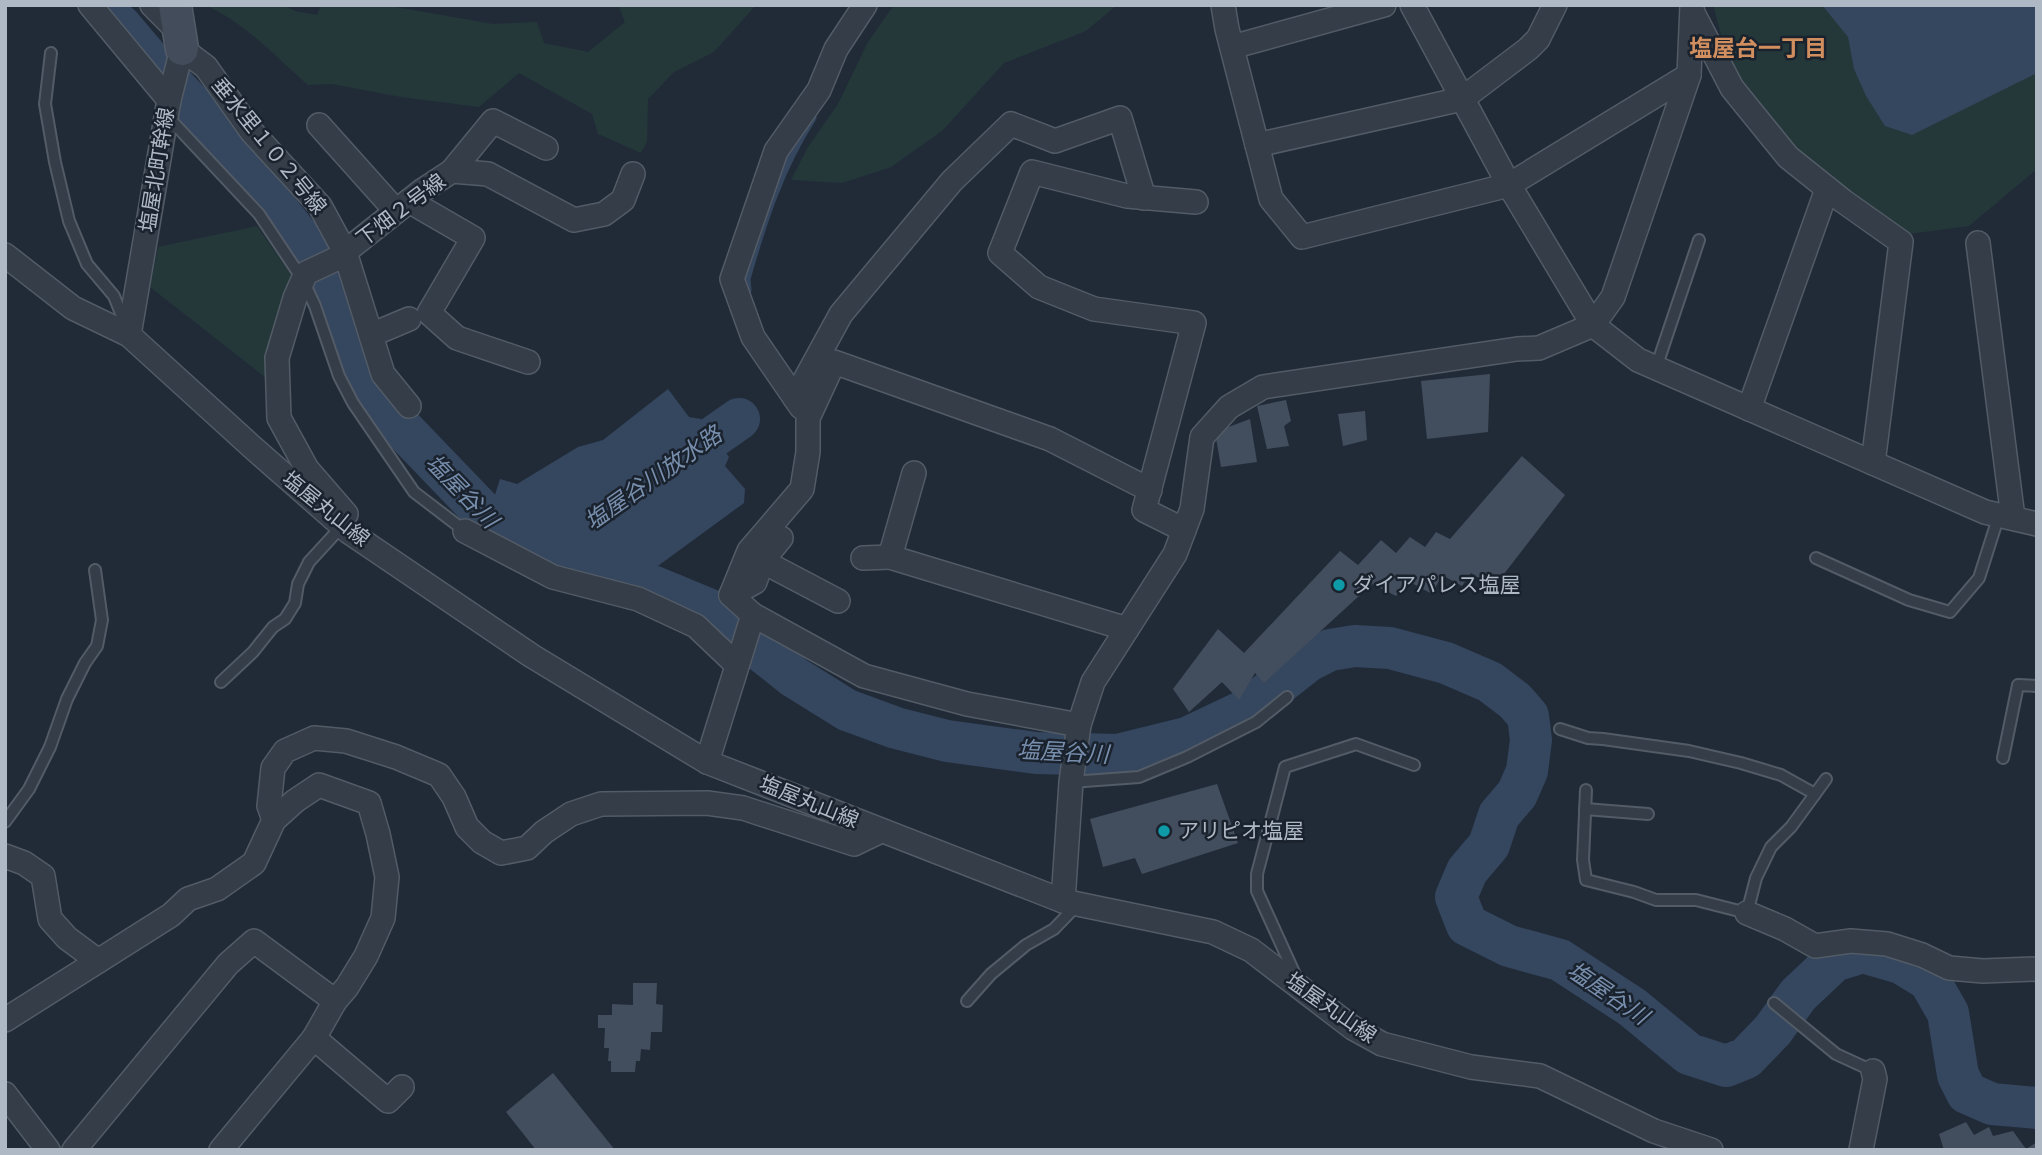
<svg xmlns="http://www.w3.org/2000/svg" width="2042" height="1155" viewBox="0 0 2042 1155" font-family="'Titillium Web','Noto Sans JP',sans-serif">
<rect width="100%" height="100%" fill="#212b38"/>
<g fill="#24383a">
<path d="M 204,5 L 283,5 L 295,11 L 317,15 L 321,5 L 384,5 L 493,24 L 537,22 L 544,43 L 588,52 L 625,22 L 618,5 L 756,5 L 714,52 L 674,72 L 648,99 L 647,141 L 641,153 L 598,134 L 592,114 L 519,73 L 479,107 L 401,97 L 332,84 L 308,85 C 278,59 241,19 204,5 Z"/>
<polygon points="894,5 1117,5 1086,31 1004,63 942,131 891,167 842,183 791,180 808,147 838,104 868,42"/>
<polygon points="1713,5 2037,5 2037,169 1969,226 1909,234 1858,202 1795,148 1730,68"/>
<polygon points="257,226 292,276 269,345 265,377 150,287 158,247"/>
</g>
<g fill="#35465f">
<polygon points="1822,5 2037,5 2037,73 1912,135 1885,126 1866,96 1854,69 1848,37"/>
<polygon points="668,389 689,417 701,419 729,457 725,466 745,489 744,503 651,571 588,555 541,540 492,504 500,479 517,484 578,447 603,440"/>
</g>
<g fill="none" stroke-linecap="round" stroke-linejoin="round">
<path stroke="#35465f" stroke-width="7" d="M 748,290 L 747,279 C 763,223 781,167 813,118"/>
<g stroke="#35465f" stroke-width="42">
<polyline points="120,25 148,58 195,108 315,256 342,328 378,403 501,531 544,556 652,586 710,610 794,677 847,710 896,728 947,741 1036,753 1118,755 1187,738 1246,710 1308,661 1330,650 1355,646 1390,648 1446,663 1490,682 1515,701 1528,716 1531,740 1527,771 1517,794 1499,815 1489,845 1467,871 1456,897 1467,925 1509,946 1560,960 1632,1007 1689,1054 1726,1066 1746,1058 1773,1030 1798,995 1834,961 1863,952 1901,963 1929,980 1948,1013 1958,1075 1967,1093 1992,1104 2037,1108"/>
<polyline points="666,470 739,419"/>
</g>
</g>
<g fill="#424e5d">
<polygon points="1490,374 1488,432 1427,439 1421,381"/>
<polygon points="1286,400 1291,421 1284,426 1289,446 1267,449 1257,406"/>
<polygon points="1365,411 1367,440 1343,446 1338,414"/>
<polygon points="1250,419 1257,462 1221,467 1215,432"/>
<polygon points="1522,456 1565,495 1493,588 1471,573 1462,586 1442,575 1432,594 1408,581 1396,596 1372,584 1264,683 1255,673 1239,700 1222,682 1189,712 1173,689 1218,629 1244,653 1340,551 1358,565 1381,540 1396,553 1410,537 1425,547 1436,532 1450,539"/>
<polygon points="1217,784 1238,843 1142,874 1135,858 1103,867 1090,819"/>
<polygon points="633,983 657,983 656,1004 663,1005 662,1032 651,1032 650,1050 641,1049 640,1061 636,1061 635,1072 611,1072 611,1061 608,1061 609,1048 604,1048 605,1028 598,1028 598,1015 612,1015 612,1004 633,1005"/>
<polygon points="553,1073 615,1150 536,1150 506,1112"/>
<polygon points="1966,1122 1974,1135 1989,1127 1993,1136 2013,1131 2026,1149 2037,1142 2037,1150 1944,1150 1939,1134"/>
</g>
<g fill="none" stroke-linecap="round" stroke-linejoin="round">
<defs>
<g id="lane">
<polyline points="51,53 45,104 55,162 69,221 87,264 114,296 126,326"/>
<polyline points="168,117 259,214 303,280 315,306 339,376 353,403 414,492 465,531"/>
<polyline points="1656,368 1699,240"/>
<polyline points="1816,558 1909,600 1950,612 1979,578 1999,515"/>
<polyline points="221,682 253,652 273,627 285,619 295,603 298,584 309,562 342,526"/>
<polyline points="1560,729 1588,738 1603,739 1689,751 1741,763 1781,775 1815,794"/>
<polyline points="2003,758 2018,685 2037,686"/>
<polyline points="1071,782 1139,777 1187,757 1256,722 1287,697"/>
<polyline points="1586,790 1583,860 1586,880 1634,892 1656,900 1696,900 1747,913 1756,878 1771,847 1791,827 1826,779"/>
<polyline points="1585,809 1648,814"/>
<polyline points="5,822 29,789 50,747 67,699 85,663 97,646 102,620 95,570"/>
<polyline points="1297,979 1257,891 1257,874 1285,767 1356,744 1414,765"/>
<polyline points="967,1001 991,974 1026,945 1054,929 1078,904"/>
<polyline points="1774,1003 1836,1054 1873,1071"/>
</g>
<g id="street">
<polyline points="90,5 169,100"/>
<polyline points="152,5 180,33"/>
<polyline points="1223,5 1227,29 1271,199 1302,237 1509,185 1689,75"/>
<polyline points="1412,5 1509,185 1593,325 1638,360 1985,512 2037,524"/>
<polyline points="1693,13 1732,88 1788,157 1843,201 1901,242 1873,463"/>
<polyline points="1232,47 1384,5"/>
<polyline points="319,125 396,211"/>
<polyline points="1257,145 1462,99 1528,49 1538,39 1555,5"/>
<polyline points="452,171 493,121 546,148"/>
<polyline points="409,201 473,238 429,313 457,338 528,362"/>
<polyline points="1978,243 2013,518"/>
<polyline points="5,255 73,308 129,335 251,446 349,532 532,656 707,762 1063,901 1213,932 1251,950 1353,1028 1382,1044 1471,1067 1540,1076 1654,1131 1711,1150"/>
<polyline points="129,335 169,100 182,49 206,67 252,132 320,206 345,252 383,374 409,406"/>
<polyline points="371,335 409,319"/>
<polyline points="795,398 841,314 952,181 1011,124 1055,141 1120,118 1144,198"/>
<polyline points="801,407 753,337 732,279 776,151 819,90 836,49 865,5"/>
<polyline points="1749,409 1827,189"/>
<polyline points="914,473 890,557 1127,629"/>
<polyline points="346,514 307,469 279,418 277,358 295,298 306,273 336,259 423,190 452,171 488,174 574,220 604,214 623,200 633,174"/>
<polyline points="1184,530 1144,510 1194,323 1094,309 1039,287 1000,253 1032,172 1127,196 1196,202"/>
<polyline points="465,531 553,577 638,599 696,626 737,665"/>
<polyline points="863,558 890,557"/>
<polyline points="762,561 838,601"/>
<polyline points="731,595 755,582 762,561 781,538"/>
<polyline points="753,615 864,676 967,704 1079,725"/>
<polyline points="707,762 753,615 731,595 749,551 802,489 808,452 808,418 834,362 1050,439 1150,490"/>
<polyline points="274,820 269,806 273,768 285,751 314,738 346,741 396,757 439,775 454,797 467,827 482,842 501,853 527,848 544,832 571,814 601,804 707,803 743,808 854,844 881,831"/>
<polyline points="5,856 24,863 43,876 50,919 67,938 98,961"/>
<polyline points="1063,901 1071,782 1079,725 1093,682 1175,554 1192,509 1202,437 1229,407 1263,387 1517,349 1539,348 1593,325 1613,297 1689,75 1692,5"/>
<polyline points="1747,913 1785,929 1815,946 1851,941 1887,944 1922,955 1949,968 1983,971 2037,969"/>
<polyline points="5,1020 171,915 188,899 217,889 254,863 274,820 295,801 319,785 369,803 378,834 387,877 383,918 366,956 347,987 335,1001 314,1038 221,1150"/>
<polyline points="314,1038 388,1101 402,1087"/>
<polyline points="5,1094 48,1150"/>
<polyline points="74,1150 228,964 254,941 335,1001"/>
<polyline points="1861,1150 1875,1079 1873,1071"/>
</g>
<polyline id="secondary" points="175,5 182,49"/>
</defs>
<use href="#lane" stroke="#525b66" stroke-width="14"/>
<use href="#street" stroke="#525b66" stroke-width="26"/>
<use href="#secondary" stroke="#525b66" stroke-width="35"/>
<use href="#lane" stroke="#343d48" stroke-width="10"/>
<use href="#street" stroke="#343d48" stroke-width="23"/>
<use href="#secondary" stroke="#434c5b" stroke-width="32"/>
</g>
<g fill="#0f9aa8" stroke="#1a222d" stroke-width="2.5">
<circle cx="1339" cy="585" r="7"/>
<circle cx="1164" cy="831" r="7"/>
</g>
<g text-anchor="middle" stroke-width="5" stroke-linejoin="round" paint-order="stroke">
<g font-size="21" fill="#afb8c5" stroke="#1a222d">
<text transform="translate(269 146) rotate(51)" y="7">垂水里１０２号線</text>
<text transform="translate(157 170) rotate(-81)" y="7">塩屋北町幹線</text>
<text transform="translate(401 210) rotate(-37)" y="7">下畑２号線</text>
<text transform="translate(326 509) rotate(39)" y="7">塩屋丸山線</text>
<text transform="translate(809 802) rotate(22)" y="7">塩屋丸山線</text>
<text transform="translate(1331 1008) rotate(35)" y="7">塩屋丸山線</text>
</g>
<g font-size="21" fill="#afb8c5" stroke="#1a222d" text-anchor="start">
<text x="1353" y="592">ダイアパレス塩屋</text>
<text x="1178" y="838">アリピオ塩屋</text>
</g>
<g font-size="23" font-weight="bold" fill="#d18e5e" stroke="#1a222d">
<text x="1758" y="56">塩屋台一丁目</text>
</g>
<g font-size="23" font-style="italic" fill="#778eac" stroke="#1a222d">
<text transform="translate(653 478) rotate(-35)" y="8">塩屋谷川放水路</text>
<text transform="translate(462 491) rotate(46)" y="8">塩屋谷川</text>
<text transform="translate(1063 752) rotate(3)" y="8">塩屋谷川</text>
<text transform="translate(1608 993) rotate(34)" y="8">塩屋谷川</text>
</g>
</g>
<rect width="2042" height="1155" fill="none" stroke="#afb8c5" stroke-width="14"/>
</svg>
